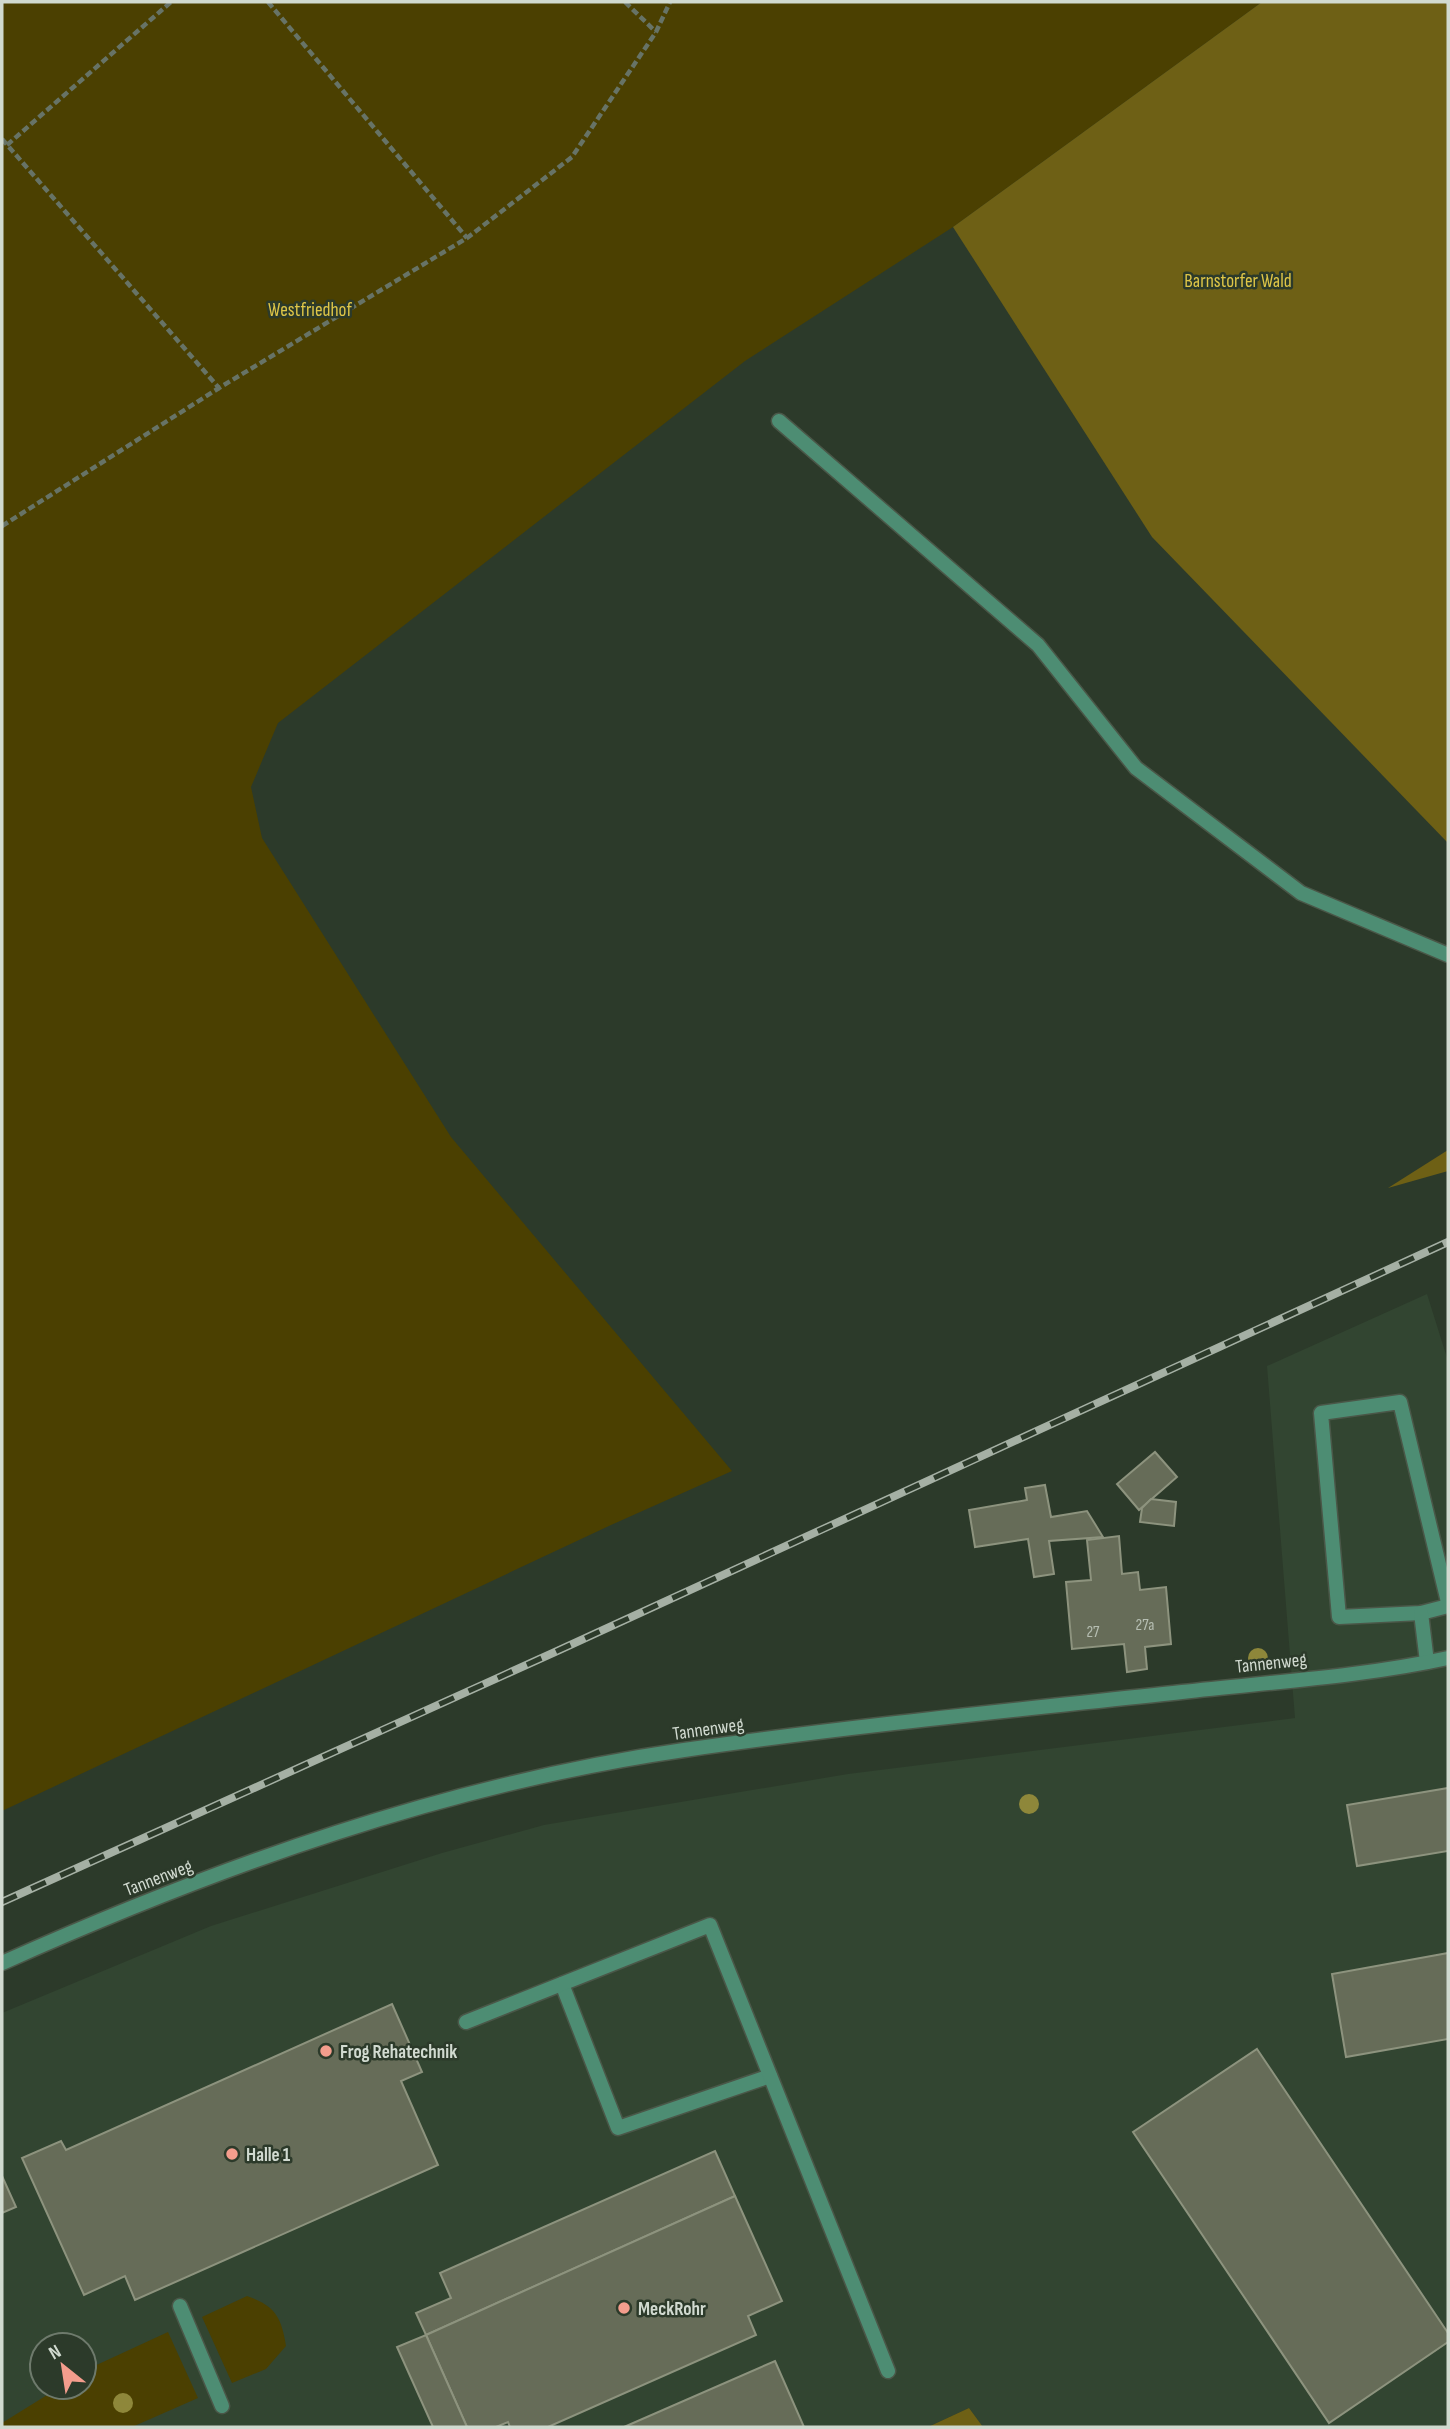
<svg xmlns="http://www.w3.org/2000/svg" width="1450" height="2429" viewBox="0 0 1450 2429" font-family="'Sofia Sans Condensed',sans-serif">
<rect width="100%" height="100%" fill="#2c3a2a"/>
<path fill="#324531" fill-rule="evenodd" d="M 1427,1294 L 1448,1361 L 1448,2427 L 983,2427 L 969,2408 L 928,2427 L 2,2427 L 2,2013 L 211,1926 L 442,1853 L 544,1825 L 848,1774 L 1295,1718 L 1267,1366 ZM 42,2345 L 84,2345 L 84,2387 L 42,2387 Z"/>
<g fill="#4b4001">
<polygon points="2,2 1262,2 953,227 745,361 278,723 251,787 262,838 451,1137 732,1471 611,1525 2,1811"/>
<path d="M 247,2296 C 275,2306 281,2316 286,2346 L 266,2369 L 232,2383 L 202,2317 Z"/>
<polygon points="168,2332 198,2398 132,2427 2,2427 2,2423 60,2387 84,2387 84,2372 90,2368"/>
</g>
<g fill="#6e6015">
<polygon points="1262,2 1448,2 1448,843 1152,537 953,227"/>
<polygon points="1448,1150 1448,1171 1388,1188"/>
<polygon points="969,2408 983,2427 928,2427"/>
</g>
<g fill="#666c58" stroke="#8d937e" stroke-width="2">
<polygon points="1155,1452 1177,1477 1139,1510 1117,1484"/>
<polygon points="1045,1485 1051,1517 1087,1511 1103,1537 1049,1541 1054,1574 1034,1577 1028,1539 975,1547 969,1510 1027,1500 1025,1488"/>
<polygon points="1151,1499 1176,1502 1174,1526 1140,1522 1142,1508"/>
<polygon points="1119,1536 1122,1574 1138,1572 1140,1590 1166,1587 1171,1644 1145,1647 1147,1669 1127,1672 1124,1644 1072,1649 1066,1582 1091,1580 1087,1540"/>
<polygon points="1448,1788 1448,1851 1357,1866 1347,1805"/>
<polygon points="1448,1953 1448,2039 1346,2057 1332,1974"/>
<polygon points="392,2004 422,2072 401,2081 438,2165 135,2300 125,2276 84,2295 22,2158 61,2141 66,2150"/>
<polygon points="1257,2049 1448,2333 1448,2342 1329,2423 1133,2132"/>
<polygon points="715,2151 735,2196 426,2335 416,2313 451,2298 440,2273"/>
<polygon points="2,2176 16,2207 2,2213"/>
<polygon points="735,2196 782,2301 748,2316 756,2335 548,2427 510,2427 508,2422 496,2427 467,2427 426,2335"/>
<polygon points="426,2335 467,2427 433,2427 397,2347"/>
<polygon points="775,2361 804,2427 624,2427"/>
</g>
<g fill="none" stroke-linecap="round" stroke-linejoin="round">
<defs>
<g id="service">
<polyline points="779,421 1038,645 1136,768 1301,893 1448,955"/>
<polyline points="1448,1602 1400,1402 1321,1413 1339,1617 1421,1613 1448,1606"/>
<polyline points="1421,1613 1427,1662"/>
<polyline points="562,1984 618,2128 770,2076"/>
<polyline points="466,2022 710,1925 888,2371"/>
<polyline points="180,2306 222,2406"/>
</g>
<path id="tertiary" d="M 2,1963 C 219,1866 448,1784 684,1750 C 850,1726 1016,1710 1182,1692 C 1270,1682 1361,1677 1448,1658"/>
</defs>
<use href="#service" stroke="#4a5748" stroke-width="17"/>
<use href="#tertiary" stroke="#4a5748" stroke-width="17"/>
<g stroke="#677366" stroke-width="4.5" stroke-dasharray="7 3.5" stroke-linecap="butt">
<polyline points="268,2 467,238"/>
<polyline points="625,2 656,32"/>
<polyline points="1447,2 1448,3"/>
<polyline points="2,139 219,388 467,238 572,157 656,32 670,2"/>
<polyline points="7,145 171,2"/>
<polyline points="2,526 219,388"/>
</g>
<use href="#service" stroke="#4d8d73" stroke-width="14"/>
<use href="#tertiary" stroke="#4d8d73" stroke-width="14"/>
<defs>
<polyline id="rail" points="2,1902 555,1652 1448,1242"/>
</defs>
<use href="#rail" stroke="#a5b0a4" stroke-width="8"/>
<use href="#rail" stroke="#2c3a2a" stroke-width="5" stroke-dasharray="16" stroke-linecap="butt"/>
</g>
<g fill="#8e873a">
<circle cx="1258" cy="1658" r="10"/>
<circle cx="1029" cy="1804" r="10"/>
<circle cx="123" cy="2403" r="10"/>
</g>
<g fill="#f49d8d" stroke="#2c3a2a" stroke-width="2.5">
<circle cx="326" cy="2051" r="7"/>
<circle cx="232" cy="2154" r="7"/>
<circle cx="624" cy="2308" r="7"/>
</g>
<g text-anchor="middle" stroke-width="5" stroke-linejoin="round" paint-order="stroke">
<g font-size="16" fill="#b6beb2">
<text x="1145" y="1630">27a</text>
<text x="1093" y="1637">27</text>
</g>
<g font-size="19" fill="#dfc647" stroke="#2c3a2a">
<text x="1238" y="287">Barnstorfer Wald</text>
<text x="310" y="316">Westfriedhof</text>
</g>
<g font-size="19" fill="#d1dad0" stroke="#2c3a2a">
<text transform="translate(1271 1662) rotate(-6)" y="7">Tannenweg</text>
<text transform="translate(708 1728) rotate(-8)" y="7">Tannenweg</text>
<text transform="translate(158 1877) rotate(-21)" y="7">Tannenweg</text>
</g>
<g font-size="19" font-weight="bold" fill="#d1dad0" stroke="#2c3a2a" text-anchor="start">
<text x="340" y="2058">Frog Rehatechnik</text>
<text x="246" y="2161">Halle 1</text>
<text x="638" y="2315">MeckRohr</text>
</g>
</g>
<rect width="1450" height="2429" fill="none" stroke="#d1dad0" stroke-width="7"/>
<g transform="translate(63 2366) rotate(330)"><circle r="33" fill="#2c3a2a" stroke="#6e7a6c" stroke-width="2"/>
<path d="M0-5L12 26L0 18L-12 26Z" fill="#f49d8d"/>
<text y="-10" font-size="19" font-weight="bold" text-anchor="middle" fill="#d1dad0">N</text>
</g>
</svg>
